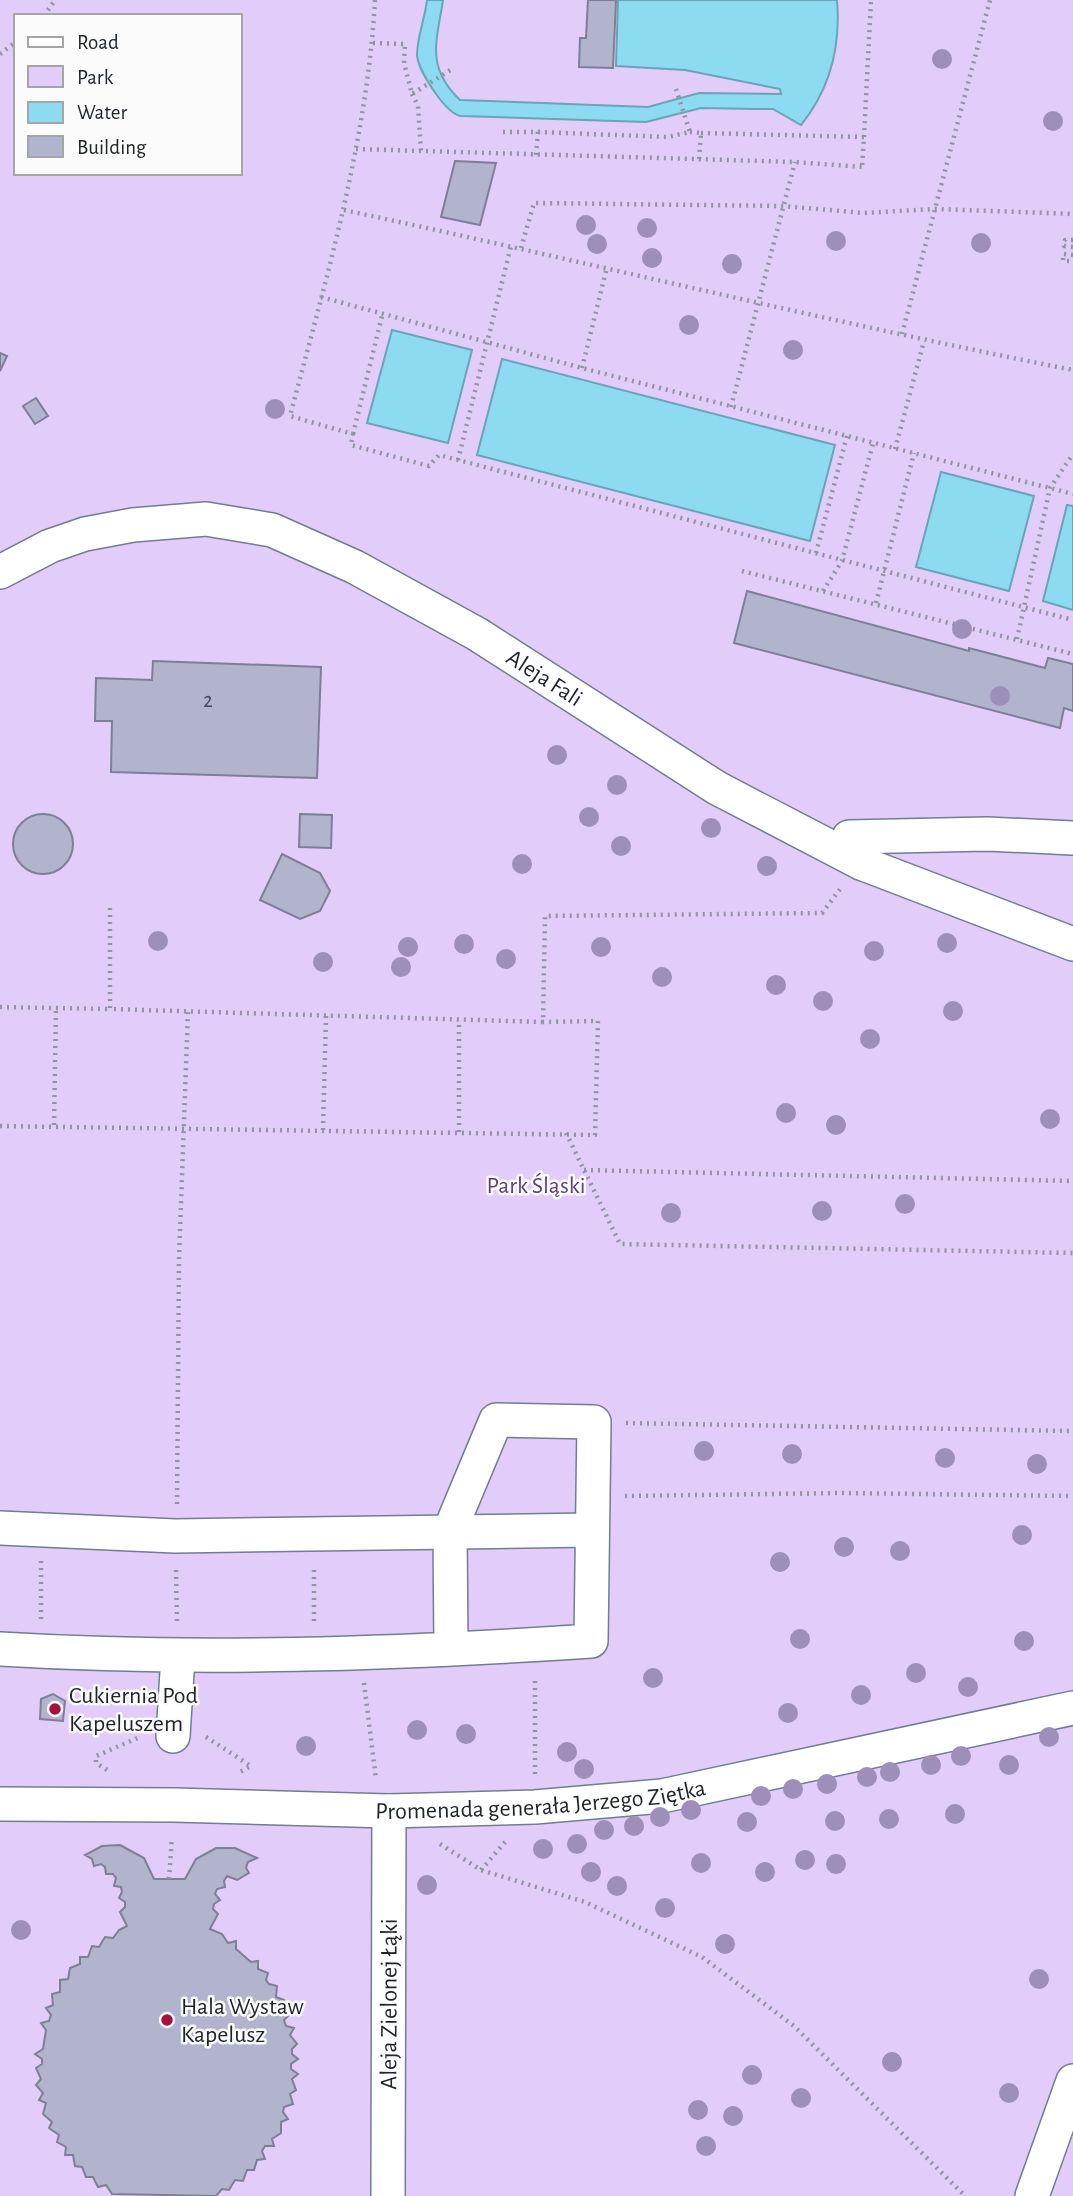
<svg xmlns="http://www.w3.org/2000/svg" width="1073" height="2196" viewBox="0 0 1073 2196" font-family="'Alegreya Sans',sans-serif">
<rect width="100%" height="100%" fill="#e6eefd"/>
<path fill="#e1ccfa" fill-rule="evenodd" d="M 0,0 L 1073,0 L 1073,2196 L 0,2196 ZM 16,16 L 240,16 L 240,173 L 16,173 Z"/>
<g fill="#8cdbf1" stroke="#6ba4b6" stroke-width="2">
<path d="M 427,0 L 443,0 C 437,41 425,66 460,100 L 648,107 L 699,93 L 781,94 L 780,89 L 685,70 L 616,66 L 618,0 L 837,0 C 841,47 830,89 801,125 L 773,109 L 755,109 L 701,108 L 646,122 L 461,116 C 446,114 418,71 417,55 C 417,38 425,18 427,0 Z"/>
<polygon points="392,330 472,350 448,443 367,423"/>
<polygon points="502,359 835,445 810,541 477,455"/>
<polygon points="941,472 1034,496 1009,591 916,567"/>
<polygon points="1067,505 1073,506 1073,610 1043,601"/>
</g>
<g fill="#b2b3cd" stroke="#7e7f97" stroke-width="2">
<polygon points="588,0 616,0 613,68 579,67 580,38 586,38"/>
<polygon points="455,161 496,163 480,225 441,217"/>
<polygon points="0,353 7,356 0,371"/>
<polygon points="36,398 48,416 35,424 23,406"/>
<polygon points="747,591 969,651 969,648 1045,668 1048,658 1073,664 1073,711 1064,708 1060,728 734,643"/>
<polygon points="153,661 321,667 317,778 111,772 112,721 95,721 96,678 152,680"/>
<polygon points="300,814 332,815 331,848 299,847"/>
<circle cx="43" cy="844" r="30"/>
<polygon points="282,854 320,873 330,891 320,911 300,919 260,900"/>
<polygon points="53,1694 65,1701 63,1721 40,1719 41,1699"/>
<polygon points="120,1845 144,1858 154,1879 185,1879 196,1859 216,1848 235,1848 257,1858 248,1862 246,1868 249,1873 237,1880 227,1876 224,1881 225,1887 217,1889 215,1894 220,1900 214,1904 213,1909 218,1914 210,1929 222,1934 228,1943 236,1941 236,1949 251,1962 258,1961 258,1969 268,1973 266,1980 269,1984 277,1986 276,1997 284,2000 282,2011 290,2014 284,2020 286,2026 294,2028 290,2035 297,2044 292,2049 292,2054 298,2059 291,2064 291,2069 298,2074 292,2079 296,2090 290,2094 293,2104 284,2107 283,2112 288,2119 281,2122 281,2133 272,2139 274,2146 265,2146 262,2151 265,2159 257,2160 254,2170 247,2170 243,2181 235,2180 229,2190 222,2189 216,2196 112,2194 106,2185 98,2187 93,2177 86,2177 82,2167 75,2166 73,2155 65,2155 66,2147 57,2142 59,2135 49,2128 52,2122 43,2114 46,2103 39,2100 43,2093 36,2085 41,2079 36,2068 42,2064 42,2059 35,2054 43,2049 46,2030 41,2023 49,2021 51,2015 46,2008 53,2005 52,1994 60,1992 60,1980 68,1979 70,1968 80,1964 80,1957 88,1957 92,1946 99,1947 105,1937 113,1938 119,1930 127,1926 120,1912 125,1907 125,1902 119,1898 122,1892 121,1887 114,1886 116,1878 113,1874 106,1874 105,1867 101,1864 94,1866 92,1859 85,1855 102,1846"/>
</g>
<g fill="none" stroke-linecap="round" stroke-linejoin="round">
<defs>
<g id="street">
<path id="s1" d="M 0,572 L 50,546 L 85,534 L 133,525 L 206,519 L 272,530 L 355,567 L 477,634 L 717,788 L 861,863 L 1073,944"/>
<polyline points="861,863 849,837 987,834 1073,838"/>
<polyline points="0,1528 175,1536 592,1530"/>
<path d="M 0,1649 C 197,1661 395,1654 591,1641 L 594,1422 L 496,1420 L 450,1530 L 451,1648"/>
<polyline points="173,1736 178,1656"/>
<path id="s2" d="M 0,1804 L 174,1805 L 389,1811 L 535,1807 L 662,1796 L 1073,1708"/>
<path id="s3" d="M 388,2196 L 389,1811"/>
<polyline points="1032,2196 1073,2081"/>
</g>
</defs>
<use href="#street" stroke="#707d93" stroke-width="36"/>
<g stroke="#8e95a1" stroke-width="4.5" stroke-dasharray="2 5" stroke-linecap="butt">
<path d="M 375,0 C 367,142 326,279 290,416 L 353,434 L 351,445 L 429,466 L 439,455 L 458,460 L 1073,620"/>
<polyline points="44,16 55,0"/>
<polyline points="373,43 405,44 404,63 412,94 452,69"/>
<polyline points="0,54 16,42"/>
<polyline points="412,94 418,106 421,151"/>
<polyline points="503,132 538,132 536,155"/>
<polyline points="538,132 668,137 690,132 676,89"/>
<polyline points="690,132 701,133 699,160"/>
<polyline points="701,133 864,137 862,167"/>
<polyline points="864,137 871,0"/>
<polyline points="356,149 795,162 864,167"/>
<path d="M 344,210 C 587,262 829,322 1073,370"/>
<polyline points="1073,240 1065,240 1064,246 1073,247"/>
<polyline points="521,248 534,203 782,206 864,213 935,209 1073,214"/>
<polyline points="1073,255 1063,254 1063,261 1073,261"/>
<polyline points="321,297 582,368 1073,494"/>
<polyline points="902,334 990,0"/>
<polyline points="582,368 607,267"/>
<polyline points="731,407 795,162"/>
<polyline points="353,434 383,312"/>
<polyline points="895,449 924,341"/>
<polyline points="458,460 511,246"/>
<polyline points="816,553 847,436"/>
<polyline points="742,571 1073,654"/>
<polyline points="823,591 842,561 873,443"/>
<polyline points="876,603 914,453"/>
<polyline points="1017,639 1050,488 1073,454"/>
<polyline points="110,908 110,1009 543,1022 545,916 822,913 841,888"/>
<polyline points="0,1007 110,1009"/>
<polyline points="54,1125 56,1008"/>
<polyline points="0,1126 595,1135 598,1021 543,1022"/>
<polyline points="323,1130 326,1016"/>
<polyline points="459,1132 459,1020"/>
<polyline points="566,1133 620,1244 1073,1253"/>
<polyline points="584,1170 1073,1181"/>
<polyline points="626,1423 1073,1431"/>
<polyline points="625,1496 841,1493 1073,1496"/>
<polyline points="177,1504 179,1259 188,1012"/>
<polyline points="41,1561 41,1619"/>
<polyline points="176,1570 177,1624"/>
<polyline points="314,1621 314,1567"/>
<polyline points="364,1683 376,1779"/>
<polyline points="206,1737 251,1766 238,1773"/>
<polyline points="107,1770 96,1763 96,1756 140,1737"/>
<polyline points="535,1774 535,1677"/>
<polyline points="440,1844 481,1870 585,1902 702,1957 794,2026 965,2196"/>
<polyline points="481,1870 506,1841"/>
<polyline points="169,1879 172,1838"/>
</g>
<use href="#street" stroke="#fff" stroke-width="33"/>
</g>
<g fill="#9d8eba">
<circle cx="942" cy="59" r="10"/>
<circle cx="1053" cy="121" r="10"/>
<circle cx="586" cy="225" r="10"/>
<circle cx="647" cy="228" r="10"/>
<circle cx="836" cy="241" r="10"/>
<circle cx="981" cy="243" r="10"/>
<circle cx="597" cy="244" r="10"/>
<circle cx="652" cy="258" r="10"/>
<circle cx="732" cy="264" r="10"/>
<circle cx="689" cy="325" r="10"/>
<circle cx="793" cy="350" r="10"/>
<circle cx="275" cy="409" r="10"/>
<circle cx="962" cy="629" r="10"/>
<circle cx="1000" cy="696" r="10"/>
<circle cx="557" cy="755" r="10"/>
<circle cx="617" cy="785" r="10"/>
<circle cx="589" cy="817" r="10"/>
<circle cx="711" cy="828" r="10"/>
<circle cx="621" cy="846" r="10"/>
<circle cx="522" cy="864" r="10"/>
<circle cx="767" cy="866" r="10"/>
<circle cx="158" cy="941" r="10"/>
<circle cx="947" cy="943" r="10"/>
<circle cx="464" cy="944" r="10"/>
<circle cx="408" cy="947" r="10"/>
<circle cx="601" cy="947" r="10"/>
<circle cx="874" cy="951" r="10"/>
<circle cx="506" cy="959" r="10"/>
<circle cx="323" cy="962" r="10"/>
<circle cx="401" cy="967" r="10"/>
<circle cx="662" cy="977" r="10"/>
<circle cx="776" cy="985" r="10"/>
<circle cx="823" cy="1001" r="10"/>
<circle cx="953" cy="1011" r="10"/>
<circle cx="870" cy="1039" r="10"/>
<circle cx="786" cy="1113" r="10"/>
<circle cx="1050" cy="1119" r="10"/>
<circle cx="836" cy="1125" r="10"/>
<circle cx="905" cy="1204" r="10"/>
<circle cx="822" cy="1211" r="10"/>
<circle cx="671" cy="1213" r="10"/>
<circle cx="704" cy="1451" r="10"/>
<circle cx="792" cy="1454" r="10"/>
<circle cx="945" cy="1458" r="10"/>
<circle cx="1037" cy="1464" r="10"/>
<circle cx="1022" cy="1535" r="10"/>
<circle cx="844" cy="1547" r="10"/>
<circle cx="900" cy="1551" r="10"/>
<circle cx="780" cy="1562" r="10"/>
<circle cx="800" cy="1639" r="10"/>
<circle cx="1024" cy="1641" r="10"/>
<circle cx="916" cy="1673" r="10"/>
<circle cx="653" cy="1678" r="10"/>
<circle cx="968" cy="1687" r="10"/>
<circle cx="861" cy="1695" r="10"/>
<circle cx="788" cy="1713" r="10"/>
<circle cx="417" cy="1730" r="10"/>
<circle cx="466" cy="1734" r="10"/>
<circle cx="1049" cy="1737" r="10"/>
<circle cx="306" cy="1746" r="10"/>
<circle cx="567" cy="1752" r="10"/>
<circle cx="961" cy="1756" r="10"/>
<circle cx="931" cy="1765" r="10"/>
<circle cx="1009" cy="1765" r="10"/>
<circle cx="584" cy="1769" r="10"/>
<circle cx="890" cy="1772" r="10"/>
<circle cx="867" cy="1777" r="10"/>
<circle cx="827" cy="1784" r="10"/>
<circle cx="793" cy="1789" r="10"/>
<circle cx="761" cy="1796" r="10"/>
<circle cx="691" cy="1810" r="10"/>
<circle cx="955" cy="1814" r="10"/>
<circle cx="660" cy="1817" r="10"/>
<circle cx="889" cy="1819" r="10"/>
<circle cx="835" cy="1821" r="10"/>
<circle cx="747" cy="1822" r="10"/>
<circle cx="634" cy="1826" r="10"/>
<circle cx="604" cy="1830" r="10"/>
<circle cx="577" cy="1844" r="10"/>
<circle cx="543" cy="1849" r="10"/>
<circle cx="805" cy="1860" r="10"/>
<circle cx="701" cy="1863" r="10"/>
<circle cx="836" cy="1864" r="10"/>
<circle cx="591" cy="1872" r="10"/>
<circle cx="765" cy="1872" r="10"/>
<circle cx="427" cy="1885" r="10"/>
<circle cx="617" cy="1886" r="10"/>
<circle cx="665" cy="1908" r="10"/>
<circle cx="21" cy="1930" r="10"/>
<circle cx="725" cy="1944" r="10"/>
<circle cx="1039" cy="1979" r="10"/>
<circle cx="892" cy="2062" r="10"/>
<circle cx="752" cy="2075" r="10"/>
<circle cx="1009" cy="2093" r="10"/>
<circle cx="801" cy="2098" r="10"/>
<circle cx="698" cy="2110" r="10"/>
<circle cx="733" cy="2116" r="10"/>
<circle cx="706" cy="2146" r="10"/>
</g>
<g fill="#a70f3f" stroke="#fbfbfb" stroke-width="2.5">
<circle cx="55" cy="1709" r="7"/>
<circle cx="167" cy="2020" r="7"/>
</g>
<g text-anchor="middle" stroke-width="5" stroke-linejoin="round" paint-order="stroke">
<g font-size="21" fill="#434754">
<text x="208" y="707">2</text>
</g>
<g font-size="24" fill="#1e232c" stroke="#fbfbfb">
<text dy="8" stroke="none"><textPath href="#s1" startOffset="593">Aleja Fali</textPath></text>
<text dy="8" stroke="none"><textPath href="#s2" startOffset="541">Promenada generała Jerzego Ziętka</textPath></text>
<text dy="8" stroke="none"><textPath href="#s3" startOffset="192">Aleja Zielonej Łąki</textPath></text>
</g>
<g font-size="24" fill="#613f83" stroke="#fbfbfb">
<text x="536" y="1193">Park Śląski</text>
</g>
<g font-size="24" fill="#1e232c" stroke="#fbfbfb" text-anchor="start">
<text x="69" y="1703">Cukiernia Pod<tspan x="69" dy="28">Kapeluszem</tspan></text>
<text x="181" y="2014">Hala Wystaw<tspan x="181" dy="28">Kapelusz</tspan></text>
</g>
</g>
<rect x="14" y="14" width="228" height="161" fill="#fbfbfb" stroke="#a3a5a8" stroke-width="2"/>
<rect x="28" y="37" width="35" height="10" fill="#ffffff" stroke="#a3a5a8" stroke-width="2"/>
<text x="77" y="49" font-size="21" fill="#1e232c">Road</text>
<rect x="28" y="66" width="35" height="21" fill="#e1ccfa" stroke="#a3a5a8" stroke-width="2"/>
<text x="77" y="84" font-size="21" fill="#1e232c">Park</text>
<rect x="28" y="102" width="35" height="21" fill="#8cdbf1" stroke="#a3a5a8" stroke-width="2"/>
<text x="77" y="119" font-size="21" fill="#1e232c">Water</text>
<rect x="28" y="136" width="35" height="21" fill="#b2b3cd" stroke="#a3a5a8" stroke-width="2"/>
<text x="77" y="154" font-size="21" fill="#1e232c">Building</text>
</svg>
